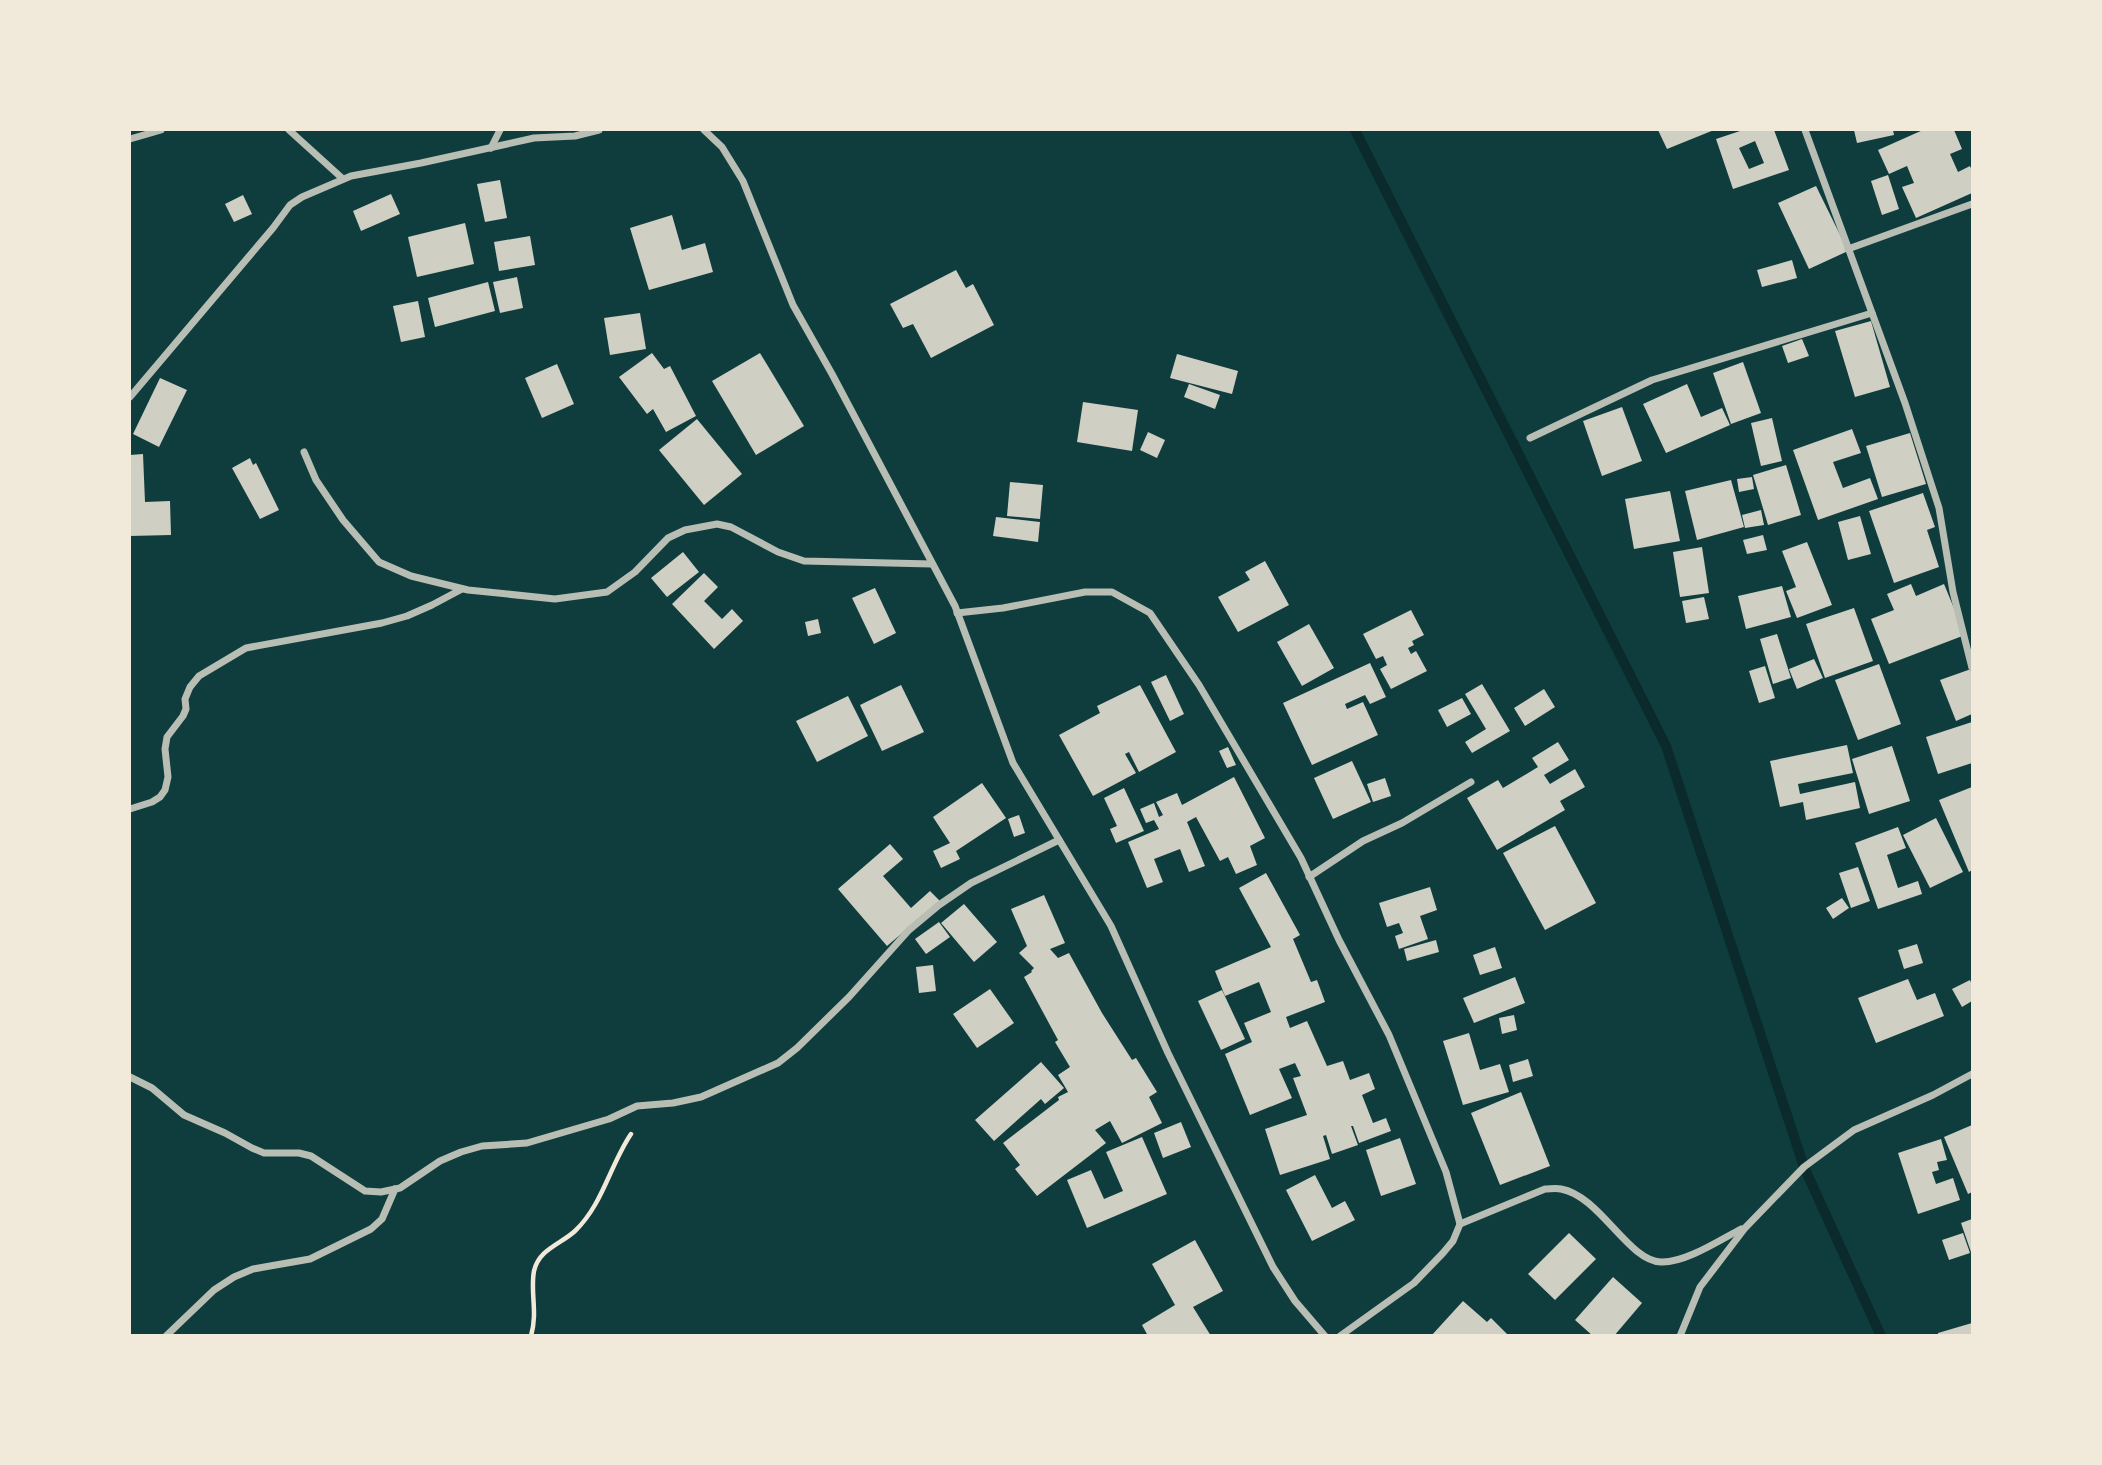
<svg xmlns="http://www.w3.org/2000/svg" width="2102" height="1465" viewBox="0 0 2102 1465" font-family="Montserrat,sans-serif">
<rect width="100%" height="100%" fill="#0f3d3e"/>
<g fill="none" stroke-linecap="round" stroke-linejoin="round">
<polyline stroke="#0a2a2b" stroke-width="10" points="1355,130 1666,746 1804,1167 1881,1336"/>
</g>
<g fill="#cfcfc3" fill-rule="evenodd">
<polygon points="1658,130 1714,130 1667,149"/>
<path d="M 1743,130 L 1774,130 L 1789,170 L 1733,189 L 1716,139 ZM 1755,141 L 1764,163 L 1749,169 L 1739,148 Z"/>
<polygon points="1854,130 1893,130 1894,135 1857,143"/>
<polygon points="1923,130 1954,130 1962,149 1950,154 1958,172 1970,166 1972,171 1972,193 1916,218 1902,187 1914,183 1907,166 1889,174 1878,150"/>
<polygon points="1888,175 1899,209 1882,215 1871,181"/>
<polygon points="500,180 507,218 485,222 477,184"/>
<polygon points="1816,186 1848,251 1809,269 1778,203"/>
<polygon points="391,194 400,214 361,231 353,211"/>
<polygon points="243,195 252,214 234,222 225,204"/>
<polygon points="672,215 682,250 705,243 713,272 649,290 630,228"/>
<polygon points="465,223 474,264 417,277 408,237"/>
<polygon points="530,236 535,265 499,271 494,242"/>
<polygon points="1792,260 1797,278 1762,287 1757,270"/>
<polygon points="956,270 966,288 973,284 994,325 931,358 913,324 903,328 890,304"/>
<polygon points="517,277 523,308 500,313 493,282"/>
<polygon points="488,282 495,311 435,327 428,298"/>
<polygon points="418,301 425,337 401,342 393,306"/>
<polygon points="640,313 646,349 610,355 604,318"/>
<polygon points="1871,321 1890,387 1855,397 1835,331"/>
<polygon points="1802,339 1809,356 1788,363 1782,346"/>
<polygon points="652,353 664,369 670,366 696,416 666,432 653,409 647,414 619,377"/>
<polygon points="760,353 804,426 756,455 712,381"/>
<polygon points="1177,354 1238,371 1232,394 1170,378"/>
<polygon points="1743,362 1761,413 1731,424 1713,373"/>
<polygon points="557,364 574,404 542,418 525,378"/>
<polygon points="160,378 187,390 159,447 133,434"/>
<polygon points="1189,384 1220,395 1215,409 1184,397"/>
<polygon points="1687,384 1701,417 1722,408 1730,425 1666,453 1643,404"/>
<polygon points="1083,402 1138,410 1132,451 1077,442"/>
<polygon points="1622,407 1642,461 1602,476 1583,421"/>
<polygon points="1772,418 1782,461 1761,466 1751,423"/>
<polygon points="697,419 742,474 704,505 659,450"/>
<polygon points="1852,429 1861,453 1833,462 1843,488 1870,478 1878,499 1818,520 1793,450"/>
<polygon points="1148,432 1165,440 1157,458 1140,450"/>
<polygon points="1910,433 1926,484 1882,497 1866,446"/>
<polygon points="143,454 145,502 170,501 171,535 130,536 130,455"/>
<polygon points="250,458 253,465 256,463 279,510 260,519 232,468"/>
<polygon points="1786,465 1801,515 1768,525 1753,475"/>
<polygon points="1752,477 1754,489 1739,492 1737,479"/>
<polygon points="1731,480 1744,527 1697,540 1685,491"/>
<polygon points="1010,482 1043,485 1040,519 1007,516"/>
<polygon points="1670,491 1680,541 1634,549 1625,499"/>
<polygon points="1923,493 1935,527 1927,530 1939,567 1894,583 1869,511"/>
<polygon points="1761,510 1764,525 1745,528 1742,515"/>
<polygon points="1860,516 1871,554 1848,560 1838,522"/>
<polygon points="996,517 1040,522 1038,542 993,536"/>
<polygon points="1763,535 1767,550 1747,554 1743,540"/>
<polygon points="1807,542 1832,605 1797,618 1786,591 1796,587 1782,551"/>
<polygon points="1702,547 1709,593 1680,597 1673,552"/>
<polygon points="683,552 699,572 667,597 651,578"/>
<polygon points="1265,561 1289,605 1238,632 1218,597 1250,580 1245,572"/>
<polygon points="704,573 718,587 704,601 722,619 732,609 743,621 714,649 672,604"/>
<polygon points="1911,584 1916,596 1944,584 1965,635 1889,664 1871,619 1894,610 1887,594"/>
<polygon points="1782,586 1791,617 1746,629 1738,596"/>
<polygon points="875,588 896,633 874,644 852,598"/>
<polygon points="1704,597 1709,619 1686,623 1682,601"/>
<polygon points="1854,608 1873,661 1825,678 1806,624"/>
<polygon points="1411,610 1424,635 1412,641 1414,645 1408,648 1411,654 1416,651 1427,671 1391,689 1380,669 1387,665 1383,656 1376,659 1363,634"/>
<polygon points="818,619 821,633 808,636 805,622"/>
<polygon points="1309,624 1334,668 1302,686 1277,642"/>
<polygon points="1777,634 1791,678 1773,684 1760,639"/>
<polygon points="1814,659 1823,678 1797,689 1789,669"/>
<polygon points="1370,663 1386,697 1370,704 1365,695 1345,704 1347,709 1363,702 1378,735 1312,765 1283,703"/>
<polygon points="1879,664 1901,724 1858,740 1835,680"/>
<polygon points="1765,666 1775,698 1759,703 1749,671"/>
<polygon points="1971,669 1972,673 1972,714 1956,721 1940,680"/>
<polygon points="1166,675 1184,714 1170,721 1151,682"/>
<polygon points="1482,684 1510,731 1472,753 1465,742 1486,729 1465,694"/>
<polygon points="901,685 924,732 882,751 860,705"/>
<polygon points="1140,685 1176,752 1139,772 1129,752 1125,754 1136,773 1093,796 1059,735 1100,713 1097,706"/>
<polygon points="1544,689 1555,707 1525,726 1514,708"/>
<polygon points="848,696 868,736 817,762 796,721"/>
<polygon points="1462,698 1471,714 1447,727 1438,710"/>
<polygon points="1972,722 1972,763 1938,774 1926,737"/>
<polygon points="1558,742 1569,760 1544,775 1550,784 1575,769 1585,787 1560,801 1565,810 1497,850 1467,798 1498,780 1503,788 1538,767 1532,758"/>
<polygon points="1847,745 1853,773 1798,784 1800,794 1855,782 1860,808 1806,820 1803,802 1780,807 1770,761"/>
<polygon points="1892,746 1910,801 1869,814 1852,759"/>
<polygon points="1228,747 1236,765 1227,768 1219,751"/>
<polygon points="1352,761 1371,802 1333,819 1314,778"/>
<polygon points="1234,777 1265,838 1250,846 1257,865 1236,874 1228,857 1220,861 1196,817 1187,822 1205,866 1189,872 1180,849 1154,859 1163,882 1147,888 1128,842 1159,829 1154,820 1146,823 1140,809 1154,803 1159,817 1163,815 1156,802 1177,793 1182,805"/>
<polygon points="1385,778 1391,796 1373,802 1367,784"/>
<polygon points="982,783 1006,818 956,851 960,859 941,868 933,851 950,843 933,817"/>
<polygon points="1972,787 1972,870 1969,872 1939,800"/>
<polygon points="1124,788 1144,831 1116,843 1110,829 1117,826 1104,798"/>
<polygon points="1019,815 1025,833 1014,837 1008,819"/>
<polygon points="1936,818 1963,872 1930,888 1903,835"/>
<polygon points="1555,826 1596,903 1545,930 1503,853"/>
<polygon points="1898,827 1906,848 1887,855 1898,888 1918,881 1922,894 1878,909 1855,843"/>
<polygon points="890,844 903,859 883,876 911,908 930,891 940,901 887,946 838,889"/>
<polygon points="1858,867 1870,901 1851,908 1839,873"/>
<polygon points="1266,873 1300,935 1293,939 1311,982 1317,980 1325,1002 1286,1017 1290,1028 1307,1021 1327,1066 1343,1061 1350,1080 1369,1073 1375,1089 1362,1095 1373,1123 1386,1118 1391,1131 1359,1143 1353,1126 1351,1126 1358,1145 1332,1154 1326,1135 1323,1136 1330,1159 1280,1175 1265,1129 1307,1115 1293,1078 1301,1076 1295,1063 1279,1069 1292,1098 1250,1115 1225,1054 1252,1042 1244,1023 1271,1012 1259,982 1225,996 1215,971 1271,947 1239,888"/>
<polygon points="1430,887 1437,910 1420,916 1428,939 1399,949 1395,936 1403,933 1399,923 1387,927 1379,903"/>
<polygon points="1044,895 1065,943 1050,949 1058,958 1069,953 1102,1013 1132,1060 1136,1058 1157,1092 1149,1097 1162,1123 1122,1143 1110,1121 1095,1130 1106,1143 1037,1196 1015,1169 1020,1165 1003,1143 1059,1100 1058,1097 1068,1092 1058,1075 1070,1067 1055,1042 1058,1040 1024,977 1032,972 1031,971 1034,968 1019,953 1027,946 1011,909"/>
<polygon points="1842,898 1849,908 1833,919 1826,908"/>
<polygon points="964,904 997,942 974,962 941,923"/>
<polygon points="939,922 950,937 926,954 915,939"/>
<polygon points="1436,940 1439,952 1407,961 1404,949"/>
<polygon points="1917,944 1923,963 1904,969 1898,950"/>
<polygon points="1495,947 1502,968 1480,975 1473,955"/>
<polygon points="933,965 936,991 919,993 916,967"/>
<polygon points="1515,977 1525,1003 1474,1023 1463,998"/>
<polygon points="1908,979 1917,1000 1935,993 1944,1016 1876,1043 1858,998"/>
<polygon points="1970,980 1972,985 1972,1001 1962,1007 1952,989"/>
<polygon points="990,989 1014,1023 977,1048 953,1014"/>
<polygon points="1222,990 1245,1039 1221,1050 1198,1001"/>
<polygon points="1514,1015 1517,1030 1502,1034 1499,1018"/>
<polygon points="1469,1033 1480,1070 1500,1064 1509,1092 1463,1105 1443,1041"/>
<polygon points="1528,1059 1533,1076 1513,1082 1509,1065"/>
<polygon points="1041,1062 1064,1088 1045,1104 1041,1099 994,1141 975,1120"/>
<polygon points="1521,1092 1550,1166 1500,1185 1471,1113"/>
<polygon points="1181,1122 1191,1147 1163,1158 1154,1133"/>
<polygon points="1972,1125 1972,1192 1968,1194 1944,1137"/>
<polygon points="1142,1137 1167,1194 1087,1228 1067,1180 1091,1170 1104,1199 1123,1191 1106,1152"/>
<polygon points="1400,1138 1416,1184 1381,1196 1366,1150"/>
<polygon points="1941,1139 1947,1160 1937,1162 1939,1170 1932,1172 1936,1184 1953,1178 1960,1200 1918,1214 1898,1153"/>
<polygon points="1315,1175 1332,1208 1345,1201 1355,1220 1312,1241 1286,1190"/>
<polygon points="1972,1219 1972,1255 1961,1223"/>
<polygon points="1569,1233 1596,1259 1555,1300 1528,1274"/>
<polygon points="1963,1233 1970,1253 1949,1260 1942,1240"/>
<polygon points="1195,1240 1223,1291 1193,1307 1211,1336 1148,1336 1142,1325 1175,1305 1152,1264"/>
<polygon points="1613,1277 1642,1303 1614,1336 1593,1336 1575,1320"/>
<polygon points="1463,1301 1487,1322 1491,1318 1509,1336 1431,1336"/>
<polygon points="1972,1323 1972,1336 1938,1336 1938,1333"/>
</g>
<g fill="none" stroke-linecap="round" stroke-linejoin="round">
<path stroke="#f1e9da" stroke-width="4.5" d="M 531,1336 C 538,1312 530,1292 534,1271 C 539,1249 561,1244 575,1231 C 603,1204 610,1165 631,1134"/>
<g stroke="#b8beb3" stroke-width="7">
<polyline points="289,130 343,179"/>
<polyline points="704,130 722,147 743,181 793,305 832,374 955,606 1013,763 1111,926 1168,1053 1273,1267 1295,1301 1325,1336"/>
<polyline points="1805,130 1905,403 1939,508 1953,592 1972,668"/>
<polyline points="130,139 161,130"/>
<polyline points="491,148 500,130"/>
<polyline points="1848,249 1972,204"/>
<polyline points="130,397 273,228 290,205 302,197 351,176 421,163 534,138 575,136 599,130"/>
<polyline points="1530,438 1652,380 1872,313"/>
<polyline points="304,452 316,480 343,520 379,562 411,576 468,590 555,599 607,592 635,572 668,538 685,530 717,524 731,527 778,552 804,561 932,564"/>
<polyline points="957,613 1003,608 1085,592 1112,592 1150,613 1199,685 1301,858 1339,940 1389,1035 1446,1172 1460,1224 1453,1241 1443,1253 1414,1283 1340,1336"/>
<polyline points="130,809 152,802 160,797 165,790 168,777 165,749 167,737 183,716 186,709 185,699 190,687 199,676 246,648 382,623 407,616 432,605 462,589"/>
<polyline points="1309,877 1363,841 1402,823 1471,782"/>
<polyline points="130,1077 152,1088 184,1115 225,1133 252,1148 264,1153 299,1153 311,1156 365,1191 381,1192 400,1188 440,1161 461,1152 482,1146 527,1143 609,1119 637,1106 673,1103 701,1097 778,1063 797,1048 849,997 909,930 939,905 971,883 1059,840"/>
<path d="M 1460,1224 L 1545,1189 C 1550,1189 1556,1188 1561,1189 C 1600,1196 1628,1261 1661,1262 C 1685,1263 1720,1240 1741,1229"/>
<polyline points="166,1336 214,1290 234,1277 253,1269 310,1259 371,1229 382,1219 395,1189"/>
<polyline points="1680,1336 1700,1287 1745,1228 1804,1167 1854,1130 1933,1095 1972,1074"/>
</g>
</g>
<rect width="2102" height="1465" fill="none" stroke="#f1e9da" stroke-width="262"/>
</svg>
